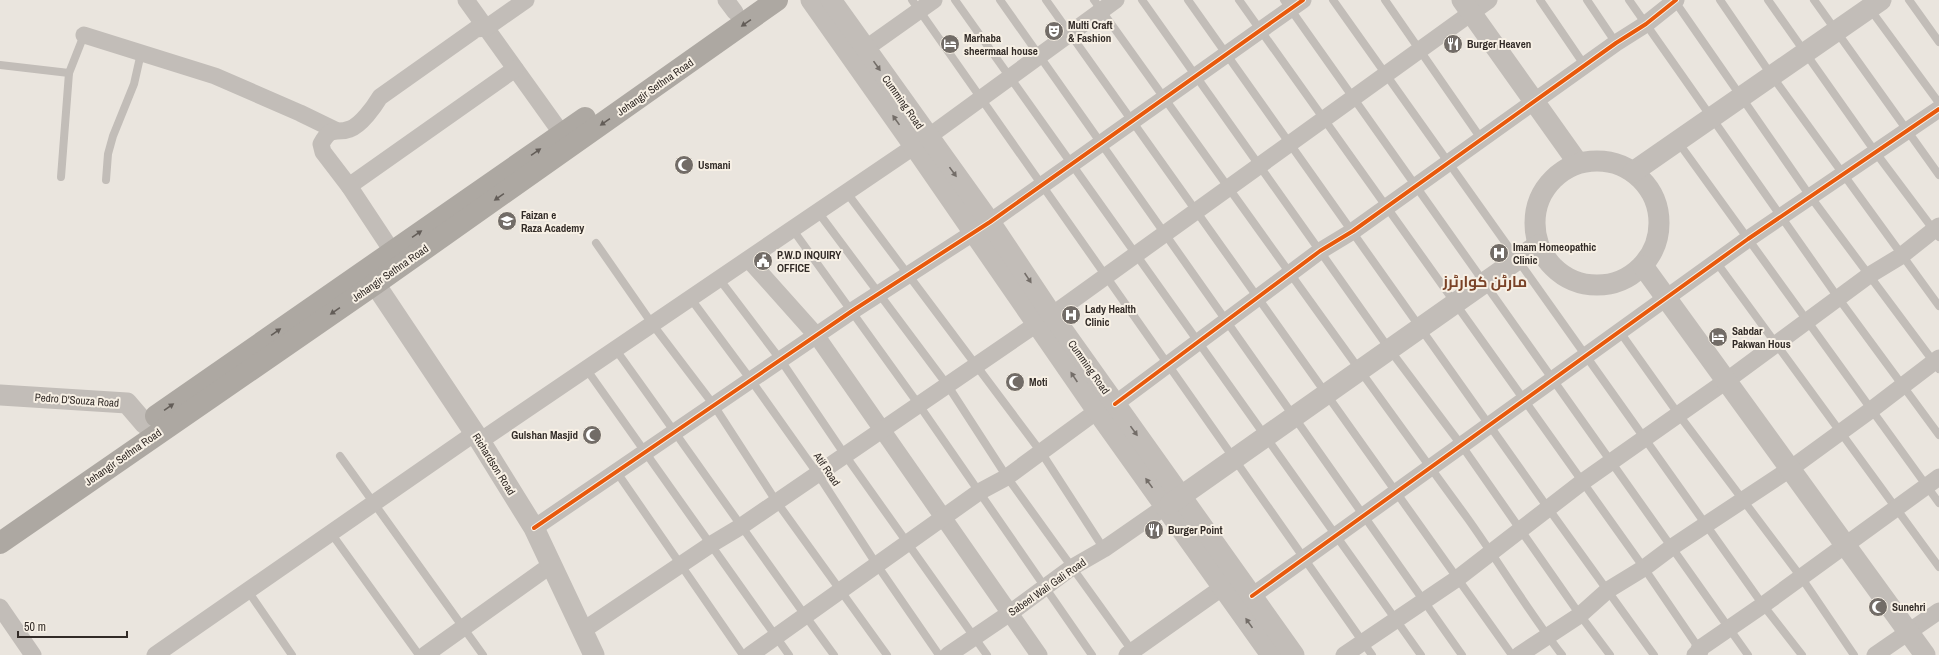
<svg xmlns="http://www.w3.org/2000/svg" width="1939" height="655" viewBox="0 0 1939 655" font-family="'Archivo Narrow',Cairo,sans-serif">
<rect width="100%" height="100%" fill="#eae5de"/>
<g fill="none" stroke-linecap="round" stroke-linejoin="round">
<g stroke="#c2bdb8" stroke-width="8">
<polyline points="912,0 1372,655"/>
<polyline points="955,0 1421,655"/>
<polyline points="1000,0 1462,655"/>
<polyline points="1046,0 1512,655"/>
<path d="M 1094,0 C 1218,173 1342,347 1468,519 C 1500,564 1528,611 1562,655"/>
<polyline points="1142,0 1390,350 1462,446 1580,615 1610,655"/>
<polyline points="1188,0 1548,508 1654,655"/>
<polyline points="1239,0 1644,568 1700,650"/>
<polyline points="1284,0 1748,655"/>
<polyline points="1333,0 1763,605 1802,655"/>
<polyline points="1385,0 1482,140"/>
<polyline points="1540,0 1585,66"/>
<polyline points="1587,0 1616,43"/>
<polyline points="1629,0 1839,299 1939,435"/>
<polyline points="1674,0 1810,196 1939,369"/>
<polyline points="1720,0 1772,76 1939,306"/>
<polyline points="1768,0 1876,153 1939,237"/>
<polyline points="1814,0 1939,175"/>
<polyline points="1909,0 1939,42"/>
<polyline points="1870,9 1939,103"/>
<polyline points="0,65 69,73"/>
<polyline points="1678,142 1939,503"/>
<polyline points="61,177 69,73 84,35"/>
<polyline points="106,180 108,154 113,136 134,84 141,53"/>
<polyline points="847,193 1041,452 1104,549"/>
<polyline points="818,212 948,386 1007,477 1133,652"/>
<polyline points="793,230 919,405 1092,655"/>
<polyline points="596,243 653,325 713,404 776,501 887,655"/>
<polyline points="1717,263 1939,567"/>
<polyline points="720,280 780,359 845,455 987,655"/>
<polyline points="691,299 751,380 817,473 877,565 939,655"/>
<polyline points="1620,332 1679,415 1801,577 1854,655"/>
<path d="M 616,350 C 689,451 760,554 834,655"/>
<polyline points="587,370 789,655"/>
<polyline points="340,456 483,655"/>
<polyline points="616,471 743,655"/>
<polyline points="331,533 419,655"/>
<polyline points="248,591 292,655"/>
</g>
<g stroke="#c2bdb8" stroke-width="17">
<polyline points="466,0 562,134"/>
<polyline points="726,0 735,12"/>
<polyline points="84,35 215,76 300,113 335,130"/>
<polyline points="865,49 934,0"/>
<polyline points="349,186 515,69"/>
<path d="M 392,251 L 349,186 L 323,152 L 321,144 C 332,124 335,135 350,129 C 361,125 374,107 380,97 L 476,29 L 486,28 L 526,0"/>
<polyline points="749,260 816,335 1039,655"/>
<polyline points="1052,315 1489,0"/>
<polyline points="1115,404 1320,251 1353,231 1616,43 1646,24 1676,0"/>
<polyline points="480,441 928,137 1116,0"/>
<polyline points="534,528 852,311 990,222 1303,0"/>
<polyline points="1252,596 1748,239 1939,109"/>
<polyline points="0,607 33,655"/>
<polyline points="582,631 710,545 740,527 1038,323"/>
<polyline points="155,655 475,433"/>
<polyline points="425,655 551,565"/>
<polyline points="750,655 979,492 1007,477 1097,411"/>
<polyline points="948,655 1010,613 1071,568 1104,549 1166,506"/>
<polyline points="1127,655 1223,587"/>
<polyline points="1344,655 1458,578 1581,483 1726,381 1868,276 1901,256 1939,226"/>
<polyline points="1519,655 1580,615 1608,590 1644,568 1672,547 1790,469 1871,410 1939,358"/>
<polyline points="1695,655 1700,651 1699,649 1763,605 1939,477"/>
<polyline points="1875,655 1939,611"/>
</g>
<g stroke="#c2bdb8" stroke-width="21">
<polyline points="811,0 914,146 1097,411 1271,655"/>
<polyline points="831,0 990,222 1052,315 1294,655"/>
<polyline points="1462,0 1578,163"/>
<circle cx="1597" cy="223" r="62"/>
<polyline points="1633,172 1881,0"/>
<polyline points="1643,266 1925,655"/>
<polyline points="375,284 480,441 534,528 594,655"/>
<polyline points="0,395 127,403 145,424"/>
<polyline points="1170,504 1538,245"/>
</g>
<g stroke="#ada8a2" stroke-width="22">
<polyline points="156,416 585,118"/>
<polyline points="0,543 375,284 777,0"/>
</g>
<defs>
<g id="cycleway">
<polyline points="1115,404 1320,251 1353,231 1616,43 1646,24 1676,0"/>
<polyline points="534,528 852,311 990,222 1303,0"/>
<polyline points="1252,596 1748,239 1939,109"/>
</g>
</defs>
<use href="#cycleway" stroke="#f7f0e5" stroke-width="6"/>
<use href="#cycleway" stroke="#e8590c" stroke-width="4"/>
</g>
<defs><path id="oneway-solid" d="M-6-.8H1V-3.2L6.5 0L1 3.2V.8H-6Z"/></defs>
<g fill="#635d58">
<use href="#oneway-solid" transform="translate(746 23) rotate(145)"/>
<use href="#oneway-solid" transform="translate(605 122) rotate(145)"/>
<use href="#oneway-solid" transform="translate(536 152) rotate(-34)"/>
<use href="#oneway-solid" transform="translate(499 197) rotate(145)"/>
<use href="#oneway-solid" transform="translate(417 234) rotate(-34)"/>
<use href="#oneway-solid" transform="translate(335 311) rotate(145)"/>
<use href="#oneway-solid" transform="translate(276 332) rotate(-35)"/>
<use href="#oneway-solid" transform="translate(169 407) rotate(-35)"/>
</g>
<g fill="#736d68">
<use href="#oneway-solid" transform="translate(877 66) rotate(55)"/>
<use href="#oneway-solid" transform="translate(896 120) rotate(-125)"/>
<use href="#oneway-solid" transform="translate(953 172) rotate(54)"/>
<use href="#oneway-solid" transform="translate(1028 278) rotate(56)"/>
<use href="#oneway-solid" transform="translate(1074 377) rotate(-124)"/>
<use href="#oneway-solid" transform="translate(1134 431) rotate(54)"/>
<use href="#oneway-solid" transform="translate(1149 483) rotate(-126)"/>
<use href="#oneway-solid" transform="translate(1249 623) rotate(-125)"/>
</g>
<defs>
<symbol id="theatre-disc" viewBox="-11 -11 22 22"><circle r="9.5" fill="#726c67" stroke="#f7f0e5"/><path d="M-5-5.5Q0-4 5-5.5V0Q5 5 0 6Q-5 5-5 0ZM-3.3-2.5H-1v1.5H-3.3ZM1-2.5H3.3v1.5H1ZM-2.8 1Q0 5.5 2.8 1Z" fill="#fff"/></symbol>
<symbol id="hotel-disc" viewBox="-11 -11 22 22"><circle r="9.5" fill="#726c67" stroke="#f7f0e5"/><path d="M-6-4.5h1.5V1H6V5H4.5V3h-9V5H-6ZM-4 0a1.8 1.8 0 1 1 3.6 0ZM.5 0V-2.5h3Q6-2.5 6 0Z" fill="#fff"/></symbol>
<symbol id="restaurant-disc" viewBox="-11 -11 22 22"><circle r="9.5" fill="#726c67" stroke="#f7f0e5"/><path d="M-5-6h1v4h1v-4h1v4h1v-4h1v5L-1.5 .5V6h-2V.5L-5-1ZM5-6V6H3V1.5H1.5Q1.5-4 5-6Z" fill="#fff"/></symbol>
<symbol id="mosque-disc" viewBox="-11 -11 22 22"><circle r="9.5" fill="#726c67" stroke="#f7f0e5"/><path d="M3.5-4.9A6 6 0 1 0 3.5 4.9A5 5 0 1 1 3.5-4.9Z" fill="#fff"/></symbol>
<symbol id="university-disc" viewBox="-11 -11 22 22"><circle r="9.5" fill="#726c67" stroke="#f7f0e5"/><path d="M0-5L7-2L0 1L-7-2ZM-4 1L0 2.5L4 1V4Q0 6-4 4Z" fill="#fff"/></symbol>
<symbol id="hospital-disc" viewBox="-11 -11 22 22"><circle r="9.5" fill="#726c67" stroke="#f7f0e5"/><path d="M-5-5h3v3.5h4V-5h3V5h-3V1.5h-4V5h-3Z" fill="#fff"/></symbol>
<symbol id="civic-disc" viewBox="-11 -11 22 22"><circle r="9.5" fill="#726c67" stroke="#f7f0e5"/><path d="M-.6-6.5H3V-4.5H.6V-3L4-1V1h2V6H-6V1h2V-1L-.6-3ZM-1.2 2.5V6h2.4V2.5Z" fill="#fff"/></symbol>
</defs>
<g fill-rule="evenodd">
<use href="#theatre-disc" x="1043" y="20" width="22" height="22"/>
<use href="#hotel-disc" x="939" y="33" width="22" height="22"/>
<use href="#restaurant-disc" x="1442" y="33" width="22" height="22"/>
<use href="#mosque-disc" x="673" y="154" width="22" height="22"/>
<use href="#university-disc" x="496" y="210" width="22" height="22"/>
<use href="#hospital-disc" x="1488" y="242" width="22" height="22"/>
<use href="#civic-disc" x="752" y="250" width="22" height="22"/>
<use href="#hospital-disc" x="1060" y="304" width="22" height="22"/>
<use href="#hotel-disc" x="1707" y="326" width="22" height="22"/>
<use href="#mosque-disc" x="1004" y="371" width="22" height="22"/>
<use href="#mosque-disc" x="581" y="424" width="22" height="22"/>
<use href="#restaurant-disc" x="1143" y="519" width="22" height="22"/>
<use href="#mosque-disc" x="1867" y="596" width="22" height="22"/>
</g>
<g text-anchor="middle" stroke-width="4" stroke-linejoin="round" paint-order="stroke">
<g font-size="11" font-weight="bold" fill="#322b27" stroke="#f7f0e5" text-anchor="start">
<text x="1068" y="29">Multi Craft<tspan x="1068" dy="13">&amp; Fashion</tspan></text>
<text x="964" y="42">Marhaba<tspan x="964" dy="13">sheermaal house</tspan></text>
<text x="1467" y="48">Burger Heaven</text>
<text x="698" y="169">Usmani</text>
<text x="521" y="219">Faizan e<tspan x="521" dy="13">Raza Academy</tspan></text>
<text x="1513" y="251">Imam Homeopathic<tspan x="1513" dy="13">Clinic</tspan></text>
<text x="777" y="259">P.W.D INQUIRY<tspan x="777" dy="13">OFFICE</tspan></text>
<text x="1085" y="313">Lady Health<tspan x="1085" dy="13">Clinic</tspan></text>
<text x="1732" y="335">Sabdar<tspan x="1732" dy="13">Pakwan Hous</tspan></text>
<text x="1029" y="386">Moti</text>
<text x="578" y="439" text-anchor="end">Gulshan Masjid</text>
<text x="1168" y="534">Burger Point</text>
<text x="1892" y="611">Sunehri</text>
</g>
<g font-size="11" fill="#322b27" stroke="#f7f0e5">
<text transform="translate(655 87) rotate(-35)" y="4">Jehangir Sethna Road</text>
<text transform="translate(903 102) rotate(55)" y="4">Cumming Road</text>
<text transform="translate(390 273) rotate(-35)" y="4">Jehangir Sethna Road</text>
<text transform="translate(1089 367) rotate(55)" y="4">Cumming Road</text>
<text transform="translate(77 400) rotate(4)" y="4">Pedro D'Souza Road</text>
<text transform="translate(123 457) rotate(-35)" y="4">Jehangir Sethna Road</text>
<text transform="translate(494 464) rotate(58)" y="4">Richardson Road</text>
<text transform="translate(827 469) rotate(56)" y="4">Atif Road</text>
<text transform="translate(1047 587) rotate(-35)" y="4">Sabeel Wali Gali Road</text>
</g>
<g font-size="15" font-weight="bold" fill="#7a4227" stroke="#f7f0e5">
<text x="1485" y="287">مارٹن کوارٹرز</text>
</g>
</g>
<path d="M18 631v6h109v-6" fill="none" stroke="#322b27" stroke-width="2"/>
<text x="24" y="631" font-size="12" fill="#322b27" stroke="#f7f0e5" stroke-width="3" paint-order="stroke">50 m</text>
</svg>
